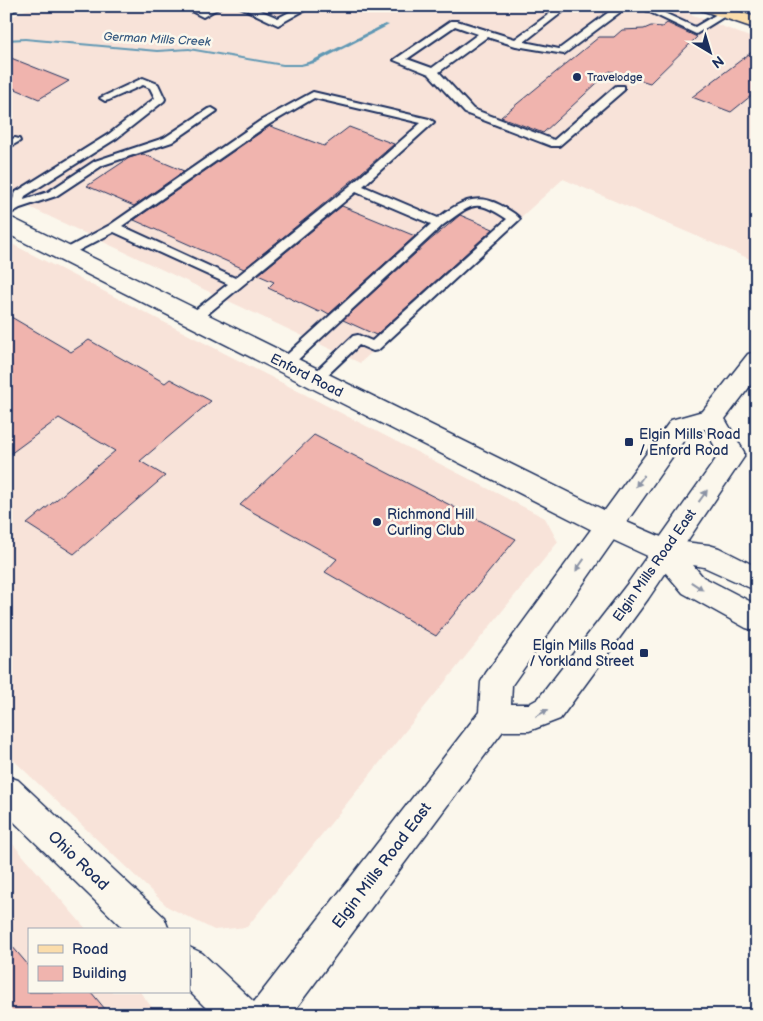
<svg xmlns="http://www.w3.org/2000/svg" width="763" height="1021" viewBox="0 0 763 1021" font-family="'Balsamiq Sans',sans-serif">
<rect width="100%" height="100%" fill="#fbf7ec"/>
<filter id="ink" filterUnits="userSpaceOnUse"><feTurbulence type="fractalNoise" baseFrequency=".02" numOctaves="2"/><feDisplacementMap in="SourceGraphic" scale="10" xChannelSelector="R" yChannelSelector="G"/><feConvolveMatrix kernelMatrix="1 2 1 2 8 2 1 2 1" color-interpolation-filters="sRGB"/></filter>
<g filter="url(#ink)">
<g fill="#f8e3d9">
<polygon points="33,6 670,6 757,40 757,262 563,179 360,363 6,196 6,20"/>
<polygon points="6,241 545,518 558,542 247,927 214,930 168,907 6,753"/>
<polygon points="6,836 87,930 29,930 29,992 140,992 158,1015 6,1015"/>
</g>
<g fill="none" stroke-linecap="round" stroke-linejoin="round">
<polygon fill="#6198b4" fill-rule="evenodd" points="385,24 389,25 315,63 301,66 283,66 189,50 157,52 25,40 6,41 6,39 25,38 157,50 189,48 283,64 301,64 311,61"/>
</g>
<g fill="#f0b4ae" stroke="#1b2f5e">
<polygon points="667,23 697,37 650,83 610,71 543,133 501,117 599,37 614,37 622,30 644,29 651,26 662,27"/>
<polygon points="757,48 757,91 731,112 692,97"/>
<polygon points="6,56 69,81 39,99 6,85"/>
<polygon points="270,126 324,146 349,127 394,144 354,179 244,269 134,220"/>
<polygon points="143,154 184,171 134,206 87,186 129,158"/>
<polygon points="342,206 415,236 329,314 322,310 319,312 268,288 274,282 258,275"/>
<polygon points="460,215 493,229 376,335 343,320 428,242"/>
<polygon points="6,314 71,352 89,340 165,383 170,379 211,401 140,461 165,476 74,554 27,524 115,451 59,418 6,457"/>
<polygon points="314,435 516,539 436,636 325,572 337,559 240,505"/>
<polygon points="6,939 29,966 29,992 91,992 110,1015 6,1015"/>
</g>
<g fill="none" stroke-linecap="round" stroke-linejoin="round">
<defs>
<g id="service">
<polygon points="181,6 193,6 203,10 211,6 222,6 203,17"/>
<polygon points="238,6 250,6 278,18 301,6 312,6 278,25"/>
<path d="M 560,6 L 570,6 L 524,42 L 559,49 L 617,6 L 627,7 L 564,54 L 516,46 L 487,37 L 439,72 L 473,109 L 554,140 L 616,86 L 624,86 L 624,90 L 559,146 L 551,146 L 465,113 L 429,74 L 394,60 L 451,21 L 457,21 L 515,39 ZM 455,26 L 478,34 L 432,68 L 407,59 Z"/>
<polygon points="637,6 649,6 695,27 722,11 728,11 730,13 696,34"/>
<polygon points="740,6 757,8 757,14 741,8"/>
<polygon points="143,78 158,84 165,99 164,101 117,138 25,196 24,200 48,192 95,161 164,138 208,109 212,108 217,111 172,142 103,165 56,196 20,208 6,216 6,208 11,204 16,192 109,134 155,98 150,88 143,85 109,100 105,101 100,98"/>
<path d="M 313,92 L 429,119 L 434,122 L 363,186 L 438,218 C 458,203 475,192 500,205 C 507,209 515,213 520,219 L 378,350 L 373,351 L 359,345 L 320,382 L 310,382 L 308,379 L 353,336 L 358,335 L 372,341 L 507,219 C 474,197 472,205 443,225 L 290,367 L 280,367 L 278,364 L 280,361 L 431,224 L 356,192 L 199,321 L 194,322 L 188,318 L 189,315 L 228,284 L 114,232 L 68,256 L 64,257 L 58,253 L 110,225 L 260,121 ZM 314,98 L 421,123 L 351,185 L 235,278 L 122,226 L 268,125 Z"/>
<polygon points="15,138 19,139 20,141 6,149 6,141"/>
</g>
<g id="minor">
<polygon points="6,6 18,6 16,10 6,13"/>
<polygon points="6,218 14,219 618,517 622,525 618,533 608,536 598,533 6,233"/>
<polygon points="6,776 18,780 164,917 169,930 125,930 6,814"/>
<polygon points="189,947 202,953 254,1002 260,1015 213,1015 189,991"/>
</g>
<polygon id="tertiary" points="608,514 668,540 709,545 719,548 757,567 757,591 704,567 693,565 703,577 757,605 757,631 746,628 683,593 654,559 598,533 594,525 598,517"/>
<path id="secondary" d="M 757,352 L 757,377 L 725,419 L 744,452 L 744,457 L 648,599 L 560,719 L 529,731 L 503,731 L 291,1015 L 248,1015 L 254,1002 L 479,712 L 481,682 L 486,673 L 671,420 L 703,411 L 748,354 ZM 705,429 L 718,452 L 718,456 L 628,583 L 538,699 L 529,704 L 511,704 L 512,685 L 689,433 Z"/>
<polygon id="primary" points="699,6 724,6 757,18 757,29 701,10"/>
</defs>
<use href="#service" stroke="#1b2f5e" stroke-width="4"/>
<use href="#minor" stroke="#1b2f5e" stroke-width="3"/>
<use href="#tertiary" stroke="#1b2f5e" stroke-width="3"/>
<use href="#secondary" stroke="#1b2f5e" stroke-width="3"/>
<use href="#primary" stroke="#1b2f5e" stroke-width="3"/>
<use href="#service" fill="#fbf7ec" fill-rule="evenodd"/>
<use href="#minor" fill="#fbf7ec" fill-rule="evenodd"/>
<use href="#tertiary" fill="#fbf7ec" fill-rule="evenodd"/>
<use href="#secondary" fill="#fbf7ec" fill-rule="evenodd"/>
<use href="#primary" fill="#fbddab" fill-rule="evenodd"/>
</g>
<defs><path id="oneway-solid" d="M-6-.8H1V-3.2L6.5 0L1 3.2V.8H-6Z" transform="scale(1.25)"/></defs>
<g fill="#8b93a5">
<use href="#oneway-solid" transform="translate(640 481) rotate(126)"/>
<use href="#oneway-solid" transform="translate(703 496) rotate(-54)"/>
<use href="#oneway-solid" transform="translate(580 565) rotate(125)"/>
<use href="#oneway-solid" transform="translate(697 586) rotate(34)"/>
<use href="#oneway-solid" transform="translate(542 713) rotate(-30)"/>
</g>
</g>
<g fill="#1b2f5e" stroke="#fbf7ec" stroke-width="2">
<circle cx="577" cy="77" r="5"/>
<rect x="624" y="437" width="10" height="10" rx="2.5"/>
<circle cx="377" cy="522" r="5"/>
<rect x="639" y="648" width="10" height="10" rx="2.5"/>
</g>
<g text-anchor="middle" stroke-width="5" stroke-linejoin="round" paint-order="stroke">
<g font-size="11" fill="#1b2f5e" stroke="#fbf7ec" text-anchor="start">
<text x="587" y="81">Travelodge</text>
</g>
<g font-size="12" font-style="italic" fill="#385b82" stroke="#fbf7ec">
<text transform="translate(157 39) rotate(3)" y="4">German Mills Creek</text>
</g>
<g font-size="14" fill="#1b2f5e" stroke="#fbf7ec">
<text transform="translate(307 375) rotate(27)" y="5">Enford Road</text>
<text transform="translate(654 565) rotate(-55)" y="5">Elgin Mills Road East</text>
</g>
<g font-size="14" fill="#1b2f5e" stroke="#fbf7ec" text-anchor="start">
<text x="639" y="439">Elgin Mills Road<tspan x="639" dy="16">/ Enford Road</tspan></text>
<text x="387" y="519">Richmond Hill<tspan x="387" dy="16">Curling Club</tspan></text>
<text x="634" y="650" text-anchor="end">Elgin Mills Road<tspan x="634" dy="16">/ Yorkland Street</tspan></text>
</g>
<g font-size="16" fill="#1b2f5e" stroke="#fbf7ec">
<text transform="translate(79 860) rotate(44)" y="6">Ohio Road</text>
<text transform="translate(381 865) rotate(-53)" y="6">Elgin Mills Road East</text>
</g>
</g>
<rect width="763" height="1021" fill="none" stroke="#fbf7ec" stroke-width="25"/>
<rect x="12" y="12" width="738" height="996" fill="none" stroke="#1b2f5e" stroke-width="2" filter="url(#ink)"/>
<rect x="28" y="928" width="162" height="65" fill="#fbf7ec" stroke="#a1a7b3"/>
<rect x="38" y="945" width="25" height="8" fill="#fbddab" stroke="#a1a7b3"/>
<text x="72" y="954" font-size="15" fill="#1b2f5e">Road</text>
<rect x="38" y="966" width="25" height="15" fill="#f0b4ae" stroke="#a1a7b3"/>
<text x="72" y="978" font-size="15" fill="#1b2f5e">Building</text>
<g transform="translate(710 52) rotate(142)" stroke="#fbf7ec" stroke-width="4" paint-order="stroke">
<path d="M0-4L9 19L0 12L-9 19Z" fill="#1b2f5e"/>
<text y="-8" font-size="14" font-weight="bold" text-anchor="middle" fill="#1b2f5e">N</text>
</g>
</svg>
